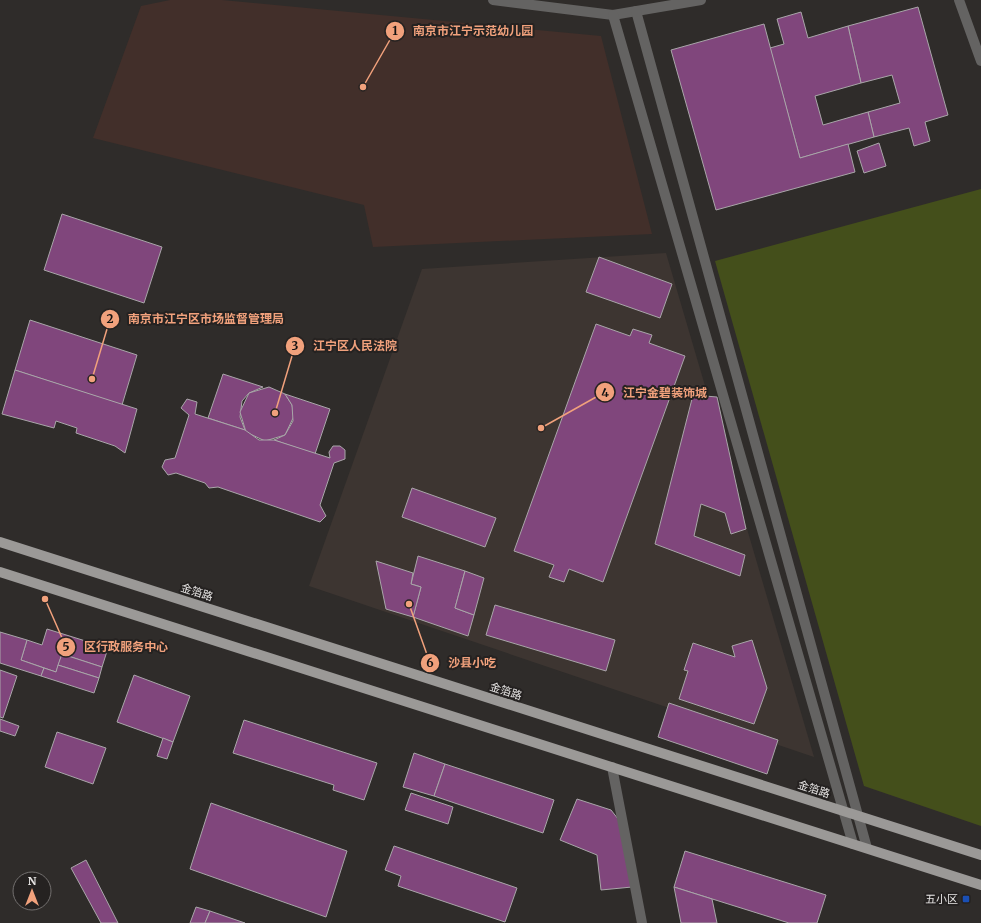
<svg xmlns="http://www.w3.org/2000/svg" width="981" height="923" viewBox="0 0 981 923" font-family="Merriweather,'Noto Sans SC',serif">
<rect width="100%" height="100%" fill="#2f2c2a"/>
<polygon fill="#3d3531" points="666,253 814,757 309,586 422,269"/>
<polygon fill="#422f2a" points="170,0 222,0 601,36 652,234 373,247 364,205 93,138 141,6"/>
<polygon fill="#444f1b" points="981,189 981,826 864,786 715,261"/>
<g fill="#80467c" stroke="#a9a6a9">
<polygon points="918,7 948,115 925,122 930,141 914,146 909,128 874,137 868,112 900,103 892,75 861,83 848,26"/>
<polygon points="801,12 808,38 848,26 861,83 815,96 823,125 868,112 874,137 800,158 770,48 784,44 777,19"/>
<polygon points="764,24 800,158 848,144 855,172 716,210 671,50"/>
<polygon points="879,143 886,166 864,173 857,151"/>
<polygon points="62,214 162,247 144,303 44,270"/>
<polygon points="599,257 672,284 660,318 586,292"/>
<polygon points="30,320 137,355 122,405 15,370"/>
<polygon points="596,324 630,336 633,329 652,335 649,343 685,356 603,582 569,569 564,582 549,577 554,565 514,551"/>
<polygon points="15,370 137,409 125,453 115,446 76,433 77,428 56,421 54,428 2,414"/>
<polygon points="223,374 263,387 249,393 242,401 240,417 245,430 208,418"/>
<polygon points="269,387 285,394 292,405 294,416 285,435 265,441 246,432 240,412 249,393"/>
<polygon points="285,394 330,409 315,454 274,440 285,435 293,421 292,405"/>
<polygon points="693,395 717,397 746,529 731,534 725,513 701,504 694,536 745,555 740,576 655,544"/>
<polygon points="187,399 197,402 195,414 245,430 259,440 274,440 330,458 329,452 333,446 340,446 345,450 345,459 334,463 320,505 326,516 320,522 218,487 209,488 205,483 176,473 168,475 162,467 165,460 175,458 189,415 181,408"/>
<polygon points="412,488 496,518 485,547 402,517"/>
<polygon points="418,556 465,571 455,608 474,615 468,636 413,617 421,587 411,584"/>
<polygon points="376,561 413,573 411,584 421,587 413,617 386,609"/>
<polygon points="465,571 484,578 474,615 455,608"/>
<polygon points="495,605 615,640 606,671 486,635"/>
<polygon points="47,629 108,648 102,667 62,654 56,672 21,660 27,640 42,645"/>
<polygon points="0,632 27,640 21,660 44,668 41,676 0,663"/>
<polygon points="752,640 767,688 754,724 679,699 688,671 684,670 693,643 735,657 732,646"/>
<polygon points="62,654 102,667 99,678 58,665"/>
<polygon points="58,665 99,678 94,693 41,676 44,668 56,672"/>
<polygon points="0,670 17,676 3,718 0,717"/>
<polygon points="134,675 190,696 173,742 117,722"/>
<polygon points="669,703 778,740 767,774 658,737"/>
<polygon points="0,719 19,726 15,736 0,731"/>
<polygon points="244,720 377,763 364,800 333,790 334,785 233,753"/>
<polygon points="57,732 106,748 93,784 45,767"/>
<polygon points="163,738 173,742 167,759 157,756"/>
<polygon points="414,753 445,764 434,796 403,787"/>
<polygon points="445,764 554,800 543,833 434,796"/>
<polygon points="411,793 453,807 448,824 405,810"/>
<polygon points="577,799 611,810 626,829 632,887 601,890 597,855 560,840"/>
<polygon points="211,803 347,851 326,917 190,869"/>
<polygon points="394,846 517,888 505,922 398,886 401,876 385,870"/>
<polygon points="685,851 826,895 817,923 789,923 674,887"/>
<polygon points="86,860 118,923 101,923 71,868"/>
<polygon points="674,887 712,899 717,923 681,923"/>
<polygon points="196,907 210,911 205,923 190,923"/>
<polygon points="210,911 245,923 205,923"/>
</g>
<g fill="none" stroke-linecap="round" stroke-linejoin="round">
<g stroke="#646362" stroke-width="10">
<polyline points="493,0 613,15 701,0"/>
<polyline points="959,0 981,61"/>
<polyline points="636,11 867,848"/>
<polyline points="613,15 853,844"/>
<polyline points="612,767 642,923"/>
</g>
<g stroke="#9b9997" stroke-width="10">
<polyline points="0,542 981,855"/>
<polyline points="0,572 981,885"/>
</g>
</g>
<rect fill="#1a4fb4" stroke="#252221" stroke-width="1.5" x="962" y="895" width="8" height="8" rx="2"/>
<g text-anchor="middle" stroke-width="4" stroke-linejoin="round" paint-order="stroke">
<g font-size="11" fill="#e7e5e4" stroke="#252221">
<text transform="translate(197 592) rotate(18)" y="4">金箔路</text>
<text transform="translate(506 691) rotate(18)" y="4">金箔路</text>
<text transform="translate(814 789) rotate(18)" y="4">金箔路</text>
</g>
<g font-size="11" fill="#e7e5e4" stroke="#252221" text-anchor="end">
<text x="958" y="903">五小区</text>
</g>
</g>
<path fill="none" stroke="#f1a17c" stroke-width="1.5" d="M363 87L395 31M92 379L110 319M275 413L295 346M541 428L605 392M45 599L66 647M409 604L430 663"/>
<g fill="#f1a17c" stroke="#252221" stroke-width="1.5">
<circle cx="363" cy="87" r="4"/>
<circle cx="92" cy="379" r="4"/>
<circle cx="275" cy="413" r="4"/>
<circle cx="541" cy="428" r="4"/>
<circle cx="45" cy="599" r="4"/>
<circle cx="409" cy="604" r="4"/>
<circle cx="395" cy="31" r="10"/>
<circle cx="110" cy="319" r="10"/>
<circle cx="295" cy="346" r="10"/>
<circle cx="605" cy="392" r="10"/>
<circle cx="66" cy="647" r="10"/>
<circle cx="430" cy="663" r="10"/>
</g>
<g font-size="12" text-anchor="middle" font-weight="bold" fill="#111">
<text x="395" y="35">1</text>
<text x="110" y="323">2</text>
<text x="295" y="350">3</text>
<text x="605" y="397">4</text>
<text x="66" y="651">5</text>
<text x="430" y="667">6</text>
</g>
<g font-size="12" text-anchor="middle" font-weight="bold" fill="#f1a17c" stroke="#252221" stroke-width="4" stroke-linejoin="round" paint-order="stroke">
<text x="473" y="35">南京市江宁示范幼儿园</text>
<text x="206" y="323">南京市江宁区市场监督管理局</text>
<text x="355" y="350">江宁区人民法院</text>
<text x="665" y="397">江宁金碧装饰城</text>
<text x="126" y="651">区行政服务中心</text>
<text x="472" y="667">沙县小吃</text>
</g>
<g transform="translate(32 891)"><circle r="19" fill="#252221" stroke="#73706f"/>
<path d="M0-3L7 15L0 10L-7 15Z" fill="#f1a17c"/>
<text y="-6" font-size="11" font-weight="bold" text-anchor="middle" fill="#e7e5e4">N</text>
</g>
</svg>
